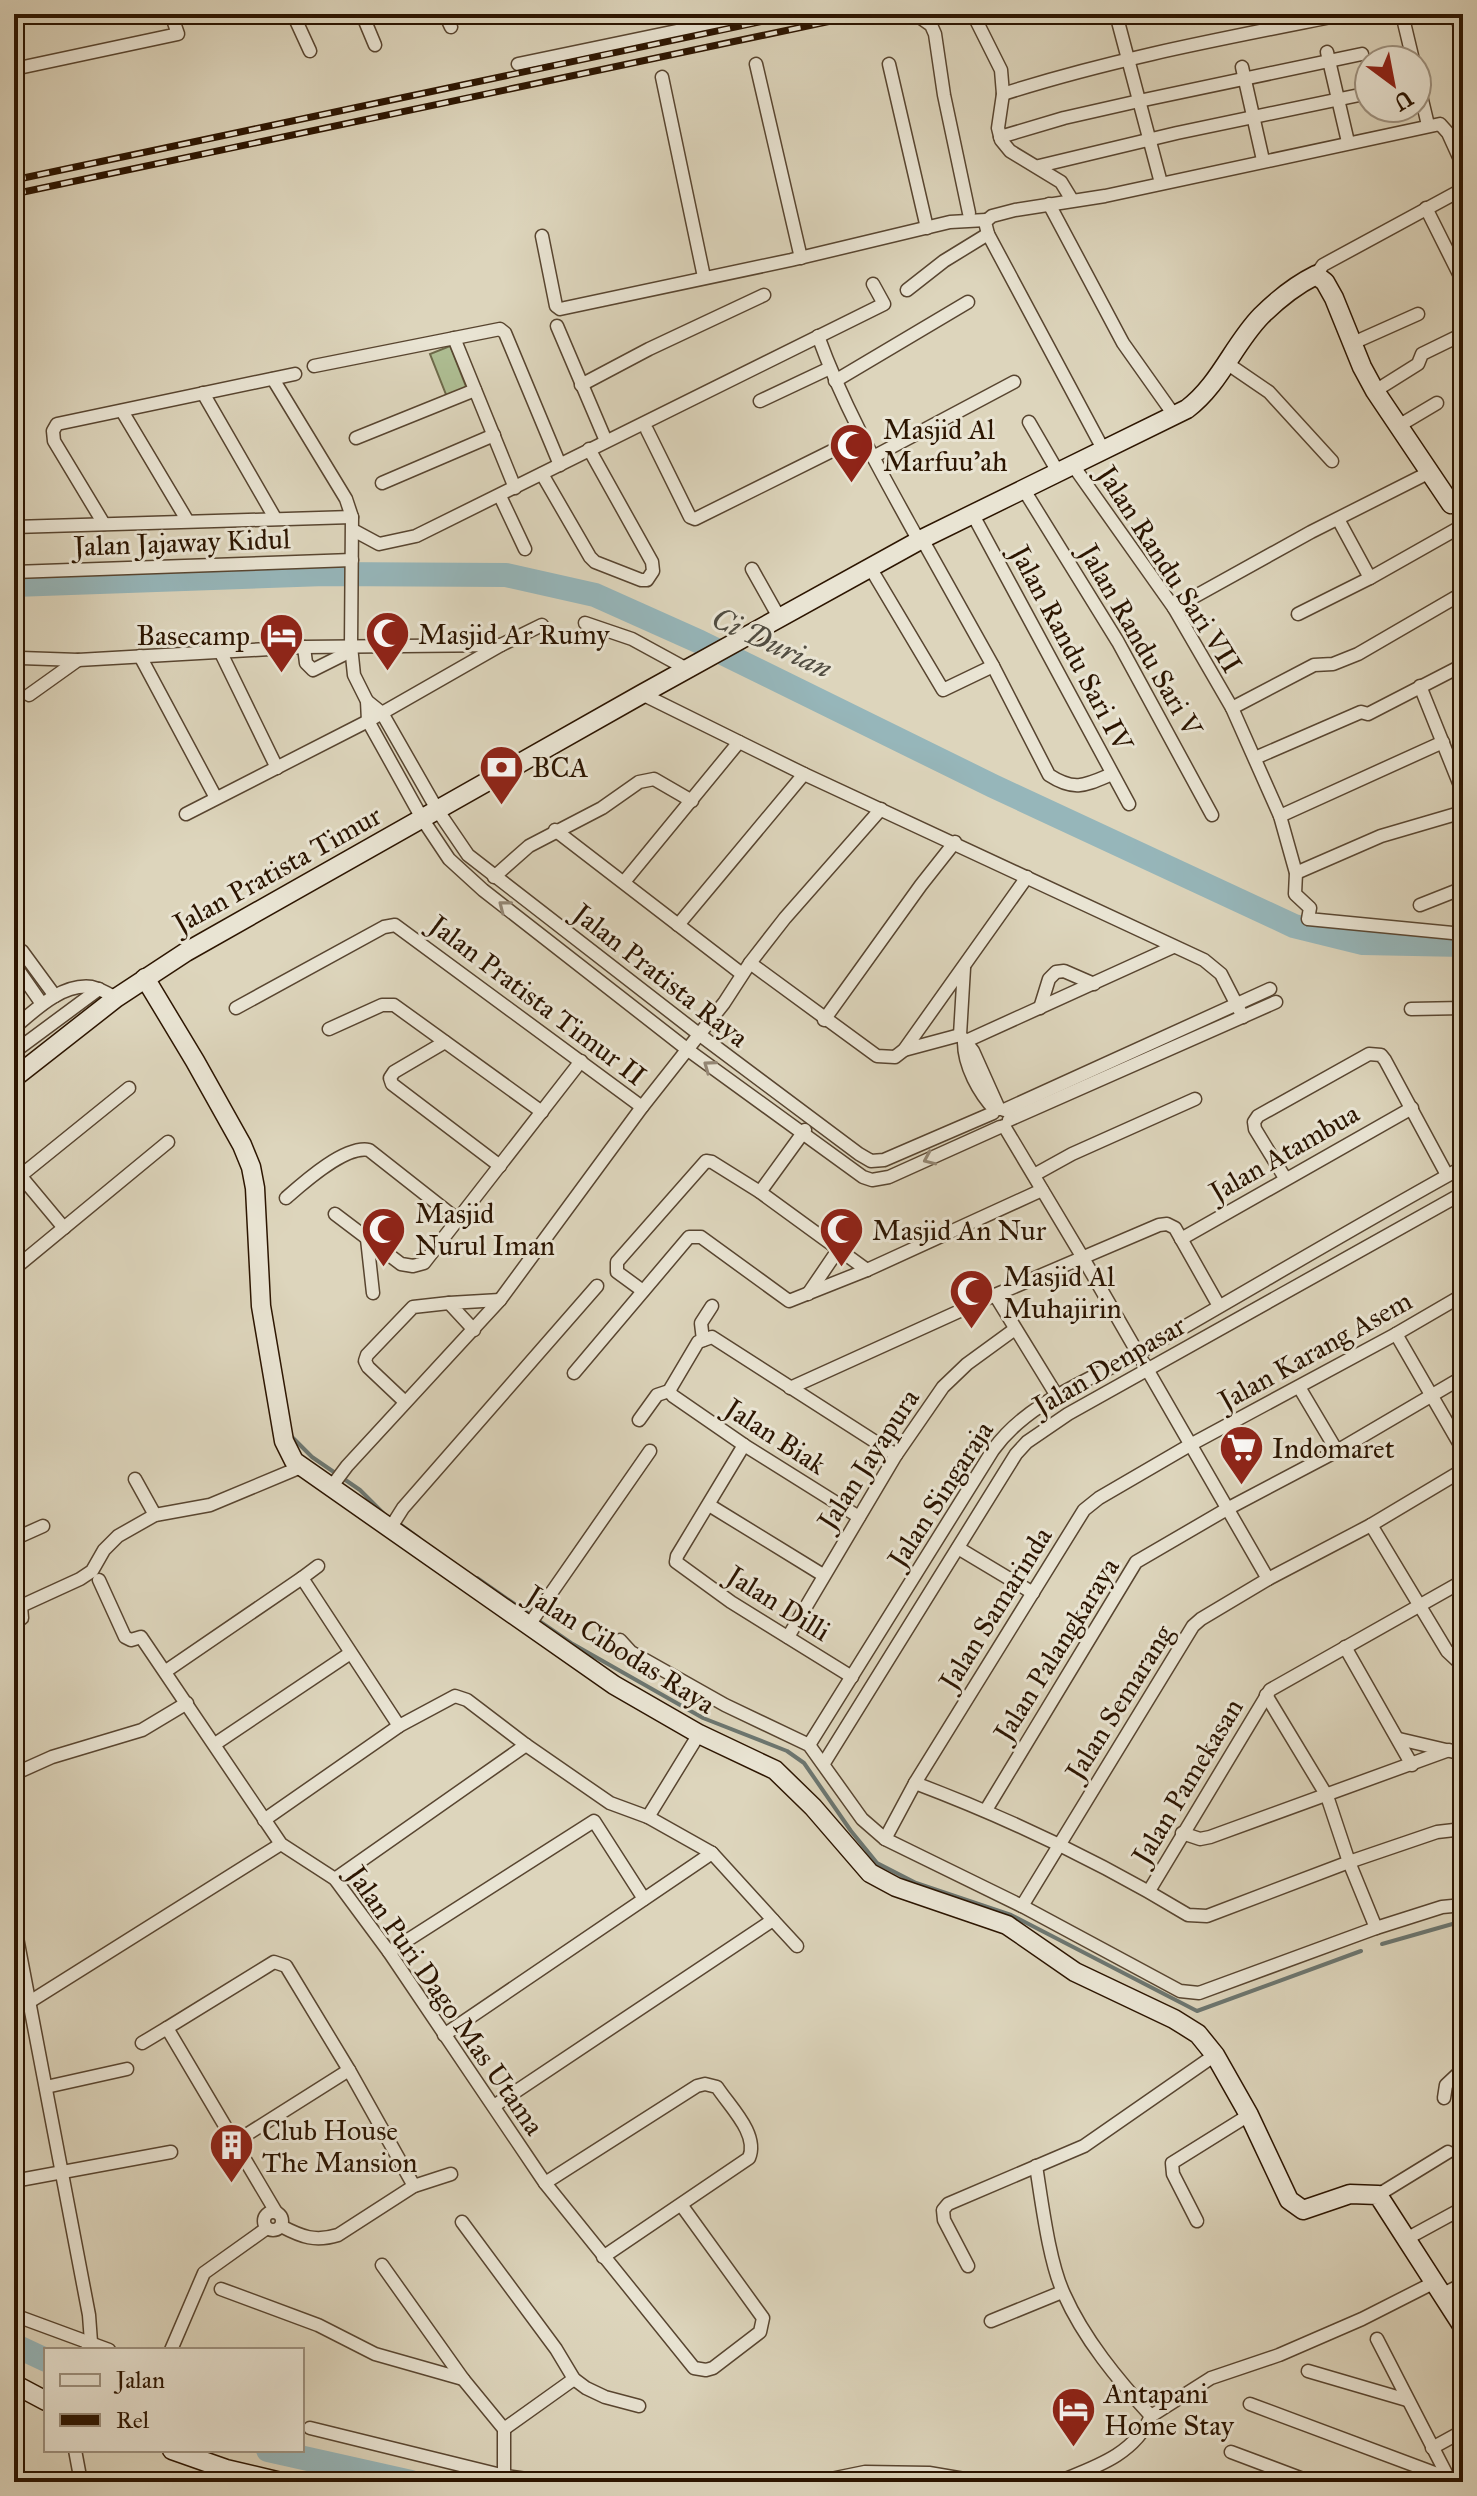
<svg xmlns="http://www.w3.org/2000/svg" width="1477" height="2496" viewBox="0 0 1477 2496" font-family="'IM FELL Great Primer',serif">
<rect width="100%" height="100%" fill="#ddd5bc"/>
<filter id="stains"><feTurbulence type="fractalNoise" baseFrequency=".0025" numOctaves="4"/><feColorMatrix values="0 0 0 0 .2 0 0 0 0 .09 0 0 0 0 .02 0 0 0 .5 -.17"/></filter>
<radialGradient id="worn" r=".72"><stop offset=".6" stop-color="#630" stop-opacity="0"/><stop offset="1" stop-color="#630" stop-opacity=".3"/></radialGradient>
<polygon fill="#aebe93" stroke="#6d6a4a" stroke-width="2" points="450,346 467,389 447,397 430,354"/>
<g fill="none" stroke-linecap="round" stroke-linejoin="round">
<g stroke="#6c7670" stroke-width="4">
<polyline points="292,1437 312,1457 360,1490 383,1513"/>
<polyline points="397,1522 419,1538"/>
<polyline points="477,1578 571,1643 703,1718 787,1751 804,1763 851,1831 877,1863 916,1883 1011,1915 1197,2011 1361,1951"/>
<polyline points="1382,1944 1463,1921"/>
<polyline points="14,2449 21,2465 25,2482"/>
</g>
<g stroke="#96b6ba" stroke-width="24">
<polyline points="14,585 325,574 506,575 595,595 700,642 993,786 1294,926 1363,943 1463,945"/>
<polyline points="14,2345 46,2360"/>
<polyline points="268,2450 411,2482"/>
</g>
<defs>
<g id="street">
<polyline points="293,14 310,51"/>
<polyline points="362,14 375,45"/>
<polyline points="445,14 451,27"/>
<polyline points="930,14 921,18 931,25 935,34 944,95 969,213"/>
<polyline points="973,14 1001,70 1003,94 998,128 1001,140 1010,151 1061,182 1072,200"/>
<polyline points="1116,14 1161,183"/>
<polyline points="1402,14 1413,60"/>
<polyline points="1457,14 1463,44"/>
<polyline points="1327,52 1348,142"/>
<polyline points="518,64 758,14"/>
<polyline points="756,64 801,258"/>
<polyline points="889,64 927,228"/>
<polyline points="1242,67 1263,160"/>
<polyline points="14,69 178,34 171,14"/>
<polyline points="662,77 704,277"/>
<polyline points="1417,79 1428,125"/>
<path d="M 1003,94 C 1115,58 1231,37 1346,14"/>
<polyline points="1000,137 1064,118 1139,101 1362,54"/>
<polyline points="1039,166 1177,133 1369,93"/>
<polyline points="1049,204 1123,343 1174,415"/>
<polyline points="1426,208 1463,282"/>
<polyline points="542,236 556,306 560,309 791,260 950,222 986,220"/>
<polyline points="1316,275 1323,265 1463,189"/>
<polyline points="907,290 944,261 988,234"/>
<polyline points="557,326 606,441"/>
<path d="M 818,336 C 844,408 882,474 919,541"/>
<polyline points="454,338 515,488"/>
<polyline points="1353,343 1418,314"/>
<polyline points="1228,364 1269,392 1332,461"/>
<polyline points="314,366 500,329 505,333 560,465"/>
<polyline points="273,379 346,499 352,517 351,646 354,675 367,701 368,721 423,820 449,859 483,890 688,1050 863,1177 872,1180 889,1177 1000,1127"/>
<polyline points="835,381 968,302"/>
<polyline points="581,385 649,349 764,295"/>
<polyline points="1375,391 1418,364 1422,354 1463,334"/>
<polyline points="203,393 275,518"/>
<polyline points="760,401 830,368"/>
<polyline points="122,411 187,520"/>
<polyline points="1029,422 1058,472"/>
<polyline points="1400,425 1437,403"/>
<polyline points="647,430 690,517 695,519 862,436"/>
<polyline points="356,438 475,390"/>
<polyline points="1103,449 988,234 985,222 992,216 1015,210 1105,196 1440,124 1448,133 1463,166"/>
<polyline points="873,457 1014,382"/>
<polyline points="1072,464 1174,608 1232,708 1280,816 1296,873 1295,894 1310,908 1308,919 1463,934"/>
<polyline points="542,474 590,557 595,562 641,580 647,580 653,571 652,562 589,449"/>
<polyline points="382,483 494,435"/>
<polyline points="1024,490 1118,642 1212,815"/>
<polyline points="500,496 525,549"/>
<polyline points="973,515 1129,804"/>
<polyline points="1338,519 1370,578"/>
<polyline points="104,524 54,441 53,431 57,424 295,374"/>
<polyline points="14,527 352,517"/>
<polyline points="353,530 379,544 416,536 884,304 873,284"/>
<path d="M 922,539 L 993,666 L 1049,775 C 1075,792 1086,785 1112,774"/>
<polyline points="752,569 780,619"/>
<polyline points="871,569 943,690 993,666"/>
<polyline points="14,572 352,560"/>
<polyline points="1174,608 1311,532 1430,472"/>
<polyline points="1298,614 1370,578 1462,526"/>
<polyline points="585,623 632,639 687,669"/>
<polyline points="304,647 306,663 313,670 351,651"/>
<polyline points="221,653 277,768"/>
<polyline points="140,656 216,798"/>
<polyline points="21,658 78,660 304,647 501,645"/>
<polyline points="1420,686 1463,793"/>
<polyline points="642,694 804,774 1204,960 1221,974 1243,1017"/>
<polyline points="29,695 78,660"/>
<polyline points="367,701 382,713 438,811 468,855 700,1035 859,1154 871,1161 884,1160 993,1113"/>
<polyline points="1232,708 1314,665 1333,664 1358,654 1463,593"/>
<polyline points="1255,758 1361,712 1368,714 1463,665"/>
<polyline points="186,814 368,721 501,645 542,625"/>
<polyline points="1280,816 1443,742"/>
<polyline points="555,830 742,974"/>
<polyline points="1296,873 1381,836 1463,812"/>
<polyline points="494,877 529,846 602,808 639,782 654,779 692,801"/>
<polyline points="624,882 739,742"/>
<polyline points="1420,905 1463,888"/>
<polyline points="678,925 804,774"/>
<polyline points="14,946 22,951 55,996"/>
<polyline points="750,963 877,1056 895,1057 904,1050 1027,877"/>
<polyline points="14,964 42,1004"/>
<polyline points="964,968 960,1035 973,1051 999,1109"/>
<polyline points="236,1008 384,927 395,925 642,1107"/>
<polyline points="1040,1008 1049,979 1056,972 1064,971 1094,984"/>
<polyline points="1411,1009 1463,1008"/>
<polyline points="824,1020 921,885 955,842"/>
<path d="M 14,1028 C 35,1010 62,983 92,987 C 101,989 109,994 116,998"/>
<polyline points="329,1029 382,1005 394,1005 542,1112"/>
<polyline points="445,1042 394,1072 390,1078 392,1084 500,1166"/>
<polyline points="964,1042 1173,947"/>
<path d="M 964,1042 C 964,1066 979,1093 995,1110"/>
<polyline points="904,1050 960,1035"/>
<polyline points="14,1052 99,989"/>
<polyline points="1004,1110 1270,989"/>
<polyline points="1009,1120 1276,1002"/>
<polyline points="1004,1126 1083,1258 1268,1579"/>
<polyline points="14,1168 64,1228"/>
<polyline points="1034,1175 1072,1154 1195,1099"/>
<polyline points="1285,1178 1255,1129 1254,1122 1258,1116 1369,1054 1381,1055 1385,1060 1447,1175"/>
<polyline points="14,1181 129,1088"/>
<polyline points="760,1192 805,1130"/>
<path d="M 286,1198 C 303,1183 345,1145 369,1150 L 458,1220"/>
<polyline points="335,1214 401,1264 413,1266 424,1263 581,1061"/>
<polyline points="367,1239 373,1293"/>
<polyline points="1181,1239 1412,1108"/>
<polyline points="14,1269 168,1142"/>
<polyline points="643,1291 617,1272 617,1262 706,1161 712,1162 760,1192 867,1270"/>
<polyline points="808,1294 838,1250"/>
<polyline points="995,1295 1057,1396"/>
<polyline points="474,1330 449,1303 500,1300"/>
<polyline points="1396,1334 1463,1450"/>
<polyline points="703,1340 701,1323 712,1306"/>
<polyline points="574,1373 689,1237 701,1237 789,1301 867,1270 1042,1190"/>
<polyline points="1299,1387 1337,1451"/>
<polyline points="790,1388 995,1295 1159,1225 1167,1224 1175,1228 1219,1306"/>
<polyline points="669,1391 673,1396 744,1445 859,1517"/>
<polyline points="405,1402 368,1367 365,1361 367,1355 413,1307 449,1303"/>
<polyline points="639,1420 657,1395 669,1391 698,1342 712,1337 896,1455"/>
<polyline points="744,1445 677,1556 676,1562 731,1602 852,1677"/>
<polyline points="135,1479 155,1515"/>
<polyline points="332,1486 347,1466 500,1300 642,1107 724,1003 750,963 785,918 881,809"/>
<polyline points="709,1505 823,1575"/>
<polyline points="1371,1525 1447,1651 1463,1666"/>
<polyline points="391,1527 403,1508 597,1286"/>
<polyline points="14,1539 43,1526"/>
<polyline points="958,1548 1033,1593"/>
<polyline points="302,1578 318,1566"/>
<polyline points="99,1580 125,1637 131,1640 141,1637 281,1844 335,1879 389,1952 545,2183 694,2368 706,2370 713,2368 760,2332 763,2318 682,2206"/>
<polyline points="14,1624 22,1618 21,1606 80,1579 92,1571 104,1550 118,1536 155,1515 210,1505 301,1467"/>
<polyline points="529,1625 650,1451"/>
<polyline points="788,1637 896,1455 943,1387 967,1364 1015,1329"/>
<polyline points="620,1640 631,1652 725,1705 809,1745 862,1819 885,1839 1022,1906 1180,1991 1199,1993 1376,1928 1442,1907 1463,1905"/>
<polyline points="1345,1647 1412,1765"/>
<polyline points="166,1671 302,1578 399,1726"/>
<polyline points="1266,1695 1327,1796 1349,1862 1376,1928"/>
<polyline points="1399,1739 1463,1754"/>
<polyline points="215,1744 349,1654"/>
<path d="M 809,1745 L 993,1450 C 1029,1400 1092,1380 1144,1350 C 1251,1289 1356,1226 1463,1167"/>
<polyline points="824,1763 1016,1454 1027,1442 1068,1414 1463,1193"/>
<polyline points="14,1774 52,1757 142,1730 187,1703"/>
<path d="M 915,1783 C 1010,1819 1101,1862 1188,1915 L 1207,1916 L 1349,1862 L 1437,1832 L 1463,1829"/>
<polyline points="986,1810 1136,1562 1227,1509 1337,1451 1463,1377"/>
<polyline points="648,1817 699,1734"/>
<polyline points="264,1820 399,1726 455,1696 467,1700 526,1745 610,1803 648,1817 712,1853"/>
<polyline points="1182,1833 1200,1839 1210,1837 1449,1750"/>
<polyline points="885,1839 915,1783 1084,1510 1099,1498 1190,1445 1396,1334 1463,1295"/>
<polyline points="335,1879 526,1745"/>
<polyline points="1149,1891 1270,1690 1463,1581"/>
<polyline points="1022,1906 1193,1626 1201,1619 1268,1579 1371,1525 1463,1470"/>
<polyline points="773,1920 797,1946"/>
<polyline points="14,1922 89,2315 91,2342 87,2350"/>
<polyline points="389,1952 594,1821 644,1899"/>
<polyline points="31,2001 281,1844"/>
<polyline points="444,2035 712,1853 773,1920 494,2106"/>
<polyline points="142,2043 167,2028"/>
<polyline points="46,2087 127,2069"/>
<polyline points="1444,2098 1446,2085 1463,2069"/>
<polyline points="235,2142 349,2070"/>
<path d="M 1036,2166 C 1042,2203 1049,2262 1064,2294 C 1084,2339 1118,2380 1151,2416 L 1211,2378 L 1279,2355 L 1362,2319 L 1435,2282"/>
<polyline points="14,2181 171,2152"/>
<path d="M 545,2183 L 697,2086 L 705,2084 L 717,2087 C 730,2107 759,2134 749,2158 L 603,2257"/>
<polyline points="1378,2195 1448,2152"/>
<circle cx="273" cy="2221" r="9"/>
<polyline points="276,2212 167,2028 274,1962 286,1966 349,2070 414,2186"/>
<polyline points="1197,2221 1173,2174 1172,2163 1249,2115"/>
<polyline points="462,2222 556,2349 574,2379 586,2388 605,2397 639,2406"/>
<path d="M 281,2226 C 302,2237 315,2242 338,2235 L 414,2186 L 451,2174"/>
<polyline points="1408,2238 1463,2208"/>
<polyline points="382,2265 463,2379 504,2429 504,2482"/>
<polyline points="968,2266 944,2220 943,2210 948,2204 1084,2146 1215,2055"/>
<polyline points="221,2289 318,2325 375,2354 463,2379"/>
<polyline points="1443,2294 1463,2284"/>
<polyline points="14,2315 109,2350"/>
<polyline points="991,2321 1062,2292"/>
<polyline points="1377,2339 1449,2479"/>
<polyline points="171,2350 204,2273 267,2228"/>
<polyline points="1308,2371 1407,2400"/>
<polyline points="1250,2404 1448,2478"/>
<polyline points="310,2428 505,2476 548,2482"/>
<polyline points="504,2429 574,2379"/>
<polyline points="1432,2448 1463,2431"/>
<polyline points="75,2450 81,2482"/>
<polyline points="1231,2452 1311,2482"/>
<polyline points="816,2482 865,2472 929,2473 982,2482"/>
<path d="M 1058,2482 C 1095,2467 1134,2455 1151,2416"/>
</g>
<g id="secondary">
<polyline points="145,978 195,1061 242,1145 251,1167 255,1188 261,1306 284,1441 294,1461 614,1685 699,1734 775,1770 813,1807 870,1873 896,1887 1007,1925 1075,1972 1174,2019 1198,2034 1215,2055 1249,2115 1289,2200 1303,2210 1350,2194 1378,2195 1463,2327"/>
<path d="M 14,1078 L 116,998 L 186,952 L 642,694 L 922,539 L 1187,409 C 1220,384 1233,345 1261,316 C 1277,300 1296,285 1316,275 L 1325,282 L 1334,298 L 1362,367 L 1375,391 L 1451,504 L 1463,500"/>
<polyline points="14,2384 46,2401"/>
<polyline points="172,2450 226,2469 281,2482"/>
</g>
</defs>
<use href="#street" stroke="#584530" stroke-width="15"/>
<use href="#secondary" stroke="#2c1501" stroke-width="21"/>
<use href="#street" stroke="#e9e4d3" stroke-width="12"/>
<use href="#secondary" stroke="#e9e4d3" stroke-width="18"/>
<defs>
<g id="rail">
<polyline points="14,180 797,14"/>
<polyline points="14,194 864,14"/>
</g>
</defs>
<use href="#rail" stroke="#2c1501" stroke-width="7"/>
<use href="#rail" stroke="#e9e4d3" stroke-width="4" stroke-dasharray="12" stroke-linecap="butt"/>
</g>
<defs><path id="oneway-chevron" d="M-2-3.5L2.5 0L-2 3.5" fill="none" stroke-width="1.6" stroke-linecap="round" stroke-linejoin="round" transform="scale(2)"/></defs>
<g stroke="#948774">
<use href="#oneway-chevron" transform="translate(504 906) rotate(-142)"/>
<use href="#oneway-chevron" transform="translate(709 1066) rotate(-144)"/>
<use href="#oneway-chevron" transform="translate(929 1159) rotate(156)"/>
</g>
<defs>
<symbol id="mosque-pin" viewBox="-11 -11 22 30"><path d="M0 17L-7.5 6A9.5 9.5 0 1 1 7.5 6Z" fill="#8f2418" stroke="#e9e4d3"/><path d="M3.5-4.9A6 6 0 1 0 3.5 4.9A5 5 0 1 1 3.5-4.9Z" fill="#fff"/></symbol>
<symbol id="hotel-pin" viewBox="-11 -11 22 30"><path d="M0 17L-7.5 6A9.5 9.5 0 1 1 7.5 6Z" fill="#8f2418" stroke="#e9e4d3"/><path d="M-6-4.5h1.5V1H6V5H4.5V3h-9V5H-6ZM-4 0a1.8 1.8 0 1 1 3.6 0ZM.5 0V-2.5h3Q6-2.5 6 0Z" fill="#fff"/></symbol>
<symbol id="bank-pin" viewBox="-11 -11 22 30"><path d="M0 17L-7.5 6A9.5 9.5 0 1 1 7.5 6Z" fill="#8f2418" stroke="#e9e4d3"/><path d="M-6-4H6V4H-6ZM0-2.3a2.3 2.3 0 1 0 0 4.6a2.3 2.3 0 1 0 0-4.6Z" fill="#fff"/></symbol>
<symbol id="supermarket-pin" viewBox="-11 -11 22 30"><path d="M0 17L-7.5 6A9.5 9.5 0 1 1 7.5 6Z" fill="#8f2418" stroke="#e9e4d3"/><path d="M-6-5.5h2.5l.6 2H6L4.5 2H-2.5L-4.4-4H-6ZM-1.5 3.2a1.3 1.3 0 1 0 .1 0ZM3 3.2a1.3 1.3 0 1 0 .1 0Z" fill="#fff"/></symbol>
<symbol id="building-pin" viewBox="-11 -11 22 30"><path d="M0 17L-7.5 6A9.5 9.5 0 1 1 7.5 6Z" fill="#8f2418" stroke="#e9e4d3"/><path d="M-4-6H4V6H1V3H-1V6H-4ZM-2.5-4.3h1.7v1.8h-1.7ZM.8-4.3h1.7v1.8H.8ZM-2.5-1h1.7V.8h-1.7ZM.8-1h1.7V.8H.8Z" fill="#fff"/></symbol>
</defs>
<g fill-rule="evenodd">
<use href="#mosque-pin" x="826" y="420" width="51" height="69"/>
<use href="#mosque-pin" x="362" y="608" width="51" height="69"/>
<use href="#hotel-pin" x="256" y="610" width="51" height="69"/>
<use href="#bank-pin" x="476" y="742" width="51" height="69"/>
<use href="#mosque-pin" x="358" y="1204" width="51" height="69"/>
<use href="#mosque-pin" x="816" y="1204" width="51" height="69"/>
<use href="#mosque-pin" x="946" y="1266" width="51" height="69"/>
<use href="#supermarket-pin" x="1216" y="1422" width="51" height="69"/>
<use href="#building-pin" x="206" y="2120" width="51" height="69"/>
<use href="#hotel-pin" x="1048" y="2384" width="51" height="69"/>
</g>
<g text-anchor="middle" stroke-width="6" stroke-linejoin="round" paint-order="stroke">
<g font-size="28" fill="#2c1501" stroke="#e9e4d3" text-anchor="start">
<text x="883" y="439">Masjid Al<tspan x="883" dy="32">Marfuu'ah</tspan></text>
<text x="418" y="644">Masjid Ar Rumy</text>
<text x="250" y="645" text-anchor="end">Basecamp</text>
<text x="532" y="777">BCA</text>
<text x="415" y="1223">Masjid<tspan x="415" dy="32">Nurul Iman</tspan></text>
<text x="872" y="1240">Masjid An Nur</text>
<text x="1003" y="1286">Masjid Al<tspan x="1003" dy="32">Muhajirin</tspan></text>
<text x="1272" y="1458">Indomaret</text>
<text x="262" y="2140">Club House<tspan x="262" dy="32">The Mansion</tspan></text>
<text x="1104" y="2403">Antapani<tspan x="1104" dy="32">Home Stay</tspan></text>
</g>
<g font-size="28" fill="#2c1501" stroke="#e9e4d3">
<text transform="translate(182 542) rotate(-2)" y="10">Jalan Jajaway Kidul</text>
<text transform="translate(1170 569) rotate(57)" y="10">Jalan Randu Sari VII</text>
<text transform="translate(1141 640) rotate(60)" y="10">Jalan Randu Sari V</text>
<text transform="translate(1072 648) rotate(62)" y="10">Jalan Randu Sari IV</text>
<text transform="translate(277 869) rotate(-29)" y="10">Jalan Pratista Timur</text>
<text transform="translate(661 975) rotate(38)" y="10">Jalan Pratista Raya</text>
<text transform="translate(538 1000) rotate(37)" y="10">Jalan Pratista Timur II</text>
<text transform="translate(1284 1152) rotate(-30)" y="10">Jalan Atambua</text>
<text transform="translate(1315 1350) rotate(-29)" y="10">Jalan Karang Asem</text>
<text transform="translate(1109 1365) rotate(-30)" y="10">Jalan Denpasar</text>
<text transform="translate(776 1436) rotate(33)" y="10">Jalan Biak</text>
<text transform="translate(868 1459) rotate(-57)" y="10">Jalan Jayapura</text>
<text transform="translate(940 1494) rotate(-57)" y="10">Jalan Singaraja</text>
<text transform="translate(779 1603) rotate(32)" y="10">Jalan Dilli</text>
<text transform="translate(995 1608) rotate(-58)" y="10">Jalan Samarinda</text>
<text transform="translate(621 1649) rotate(32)" y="10">Jalan Cibodas Raya</text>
<text transform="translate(1056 1649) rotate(-58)" y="10">Jalan Palangkaraya</text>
<text transform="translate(1119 1702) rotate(-58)" y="10">Jalan Semarang</text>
<text transform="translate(1187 1781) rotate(-59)" y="10">Jalan Pamekasan</text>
<text transform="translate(446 2000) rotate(55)" y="10">Jalan Puri Dago Mas Utama</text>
</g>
<g font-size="30" font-style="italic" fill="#514d42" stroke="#e9e4d3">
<text transform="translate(772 643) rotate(25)" y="10">Ci Durian</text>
</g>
</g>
<rect width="1477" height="2496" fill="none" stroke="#ddd5bc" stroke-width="48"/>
<rect x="16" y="16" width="1445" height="2464" fill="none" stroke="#2c1501" stroke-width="4"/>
<rect x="24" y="24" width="1429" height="2448" fill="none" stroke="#2c1501" stroke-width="2"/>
<rect x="44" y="2348" width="260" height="104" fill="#e9e4d3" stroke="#9d917f" stroke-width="2"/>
<rect x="60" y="2374" width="40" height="12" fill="#e9e4d3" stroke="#9d917f" stroke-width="2"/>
<text x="116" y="2388" font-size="24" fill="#2c1501">Jalan</text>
<rect x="60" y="2414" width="40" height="12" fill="#2c1501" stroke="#9d917f" stroke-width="2"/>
<text x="116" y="2428" font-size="24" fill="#2c1501">Rel</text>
<g transform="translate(1393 84) rotate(148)"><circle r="38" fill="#e9e4d3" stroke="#9d917f" stroke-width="2"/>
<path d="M0-6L14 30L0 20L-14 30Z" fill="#8f2418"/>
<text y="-12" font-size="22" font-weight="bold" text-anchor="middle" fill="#2c1501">U</text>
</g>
<rect width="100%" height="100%" filter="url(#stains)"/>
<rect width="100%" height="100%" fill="url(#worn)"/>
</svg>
